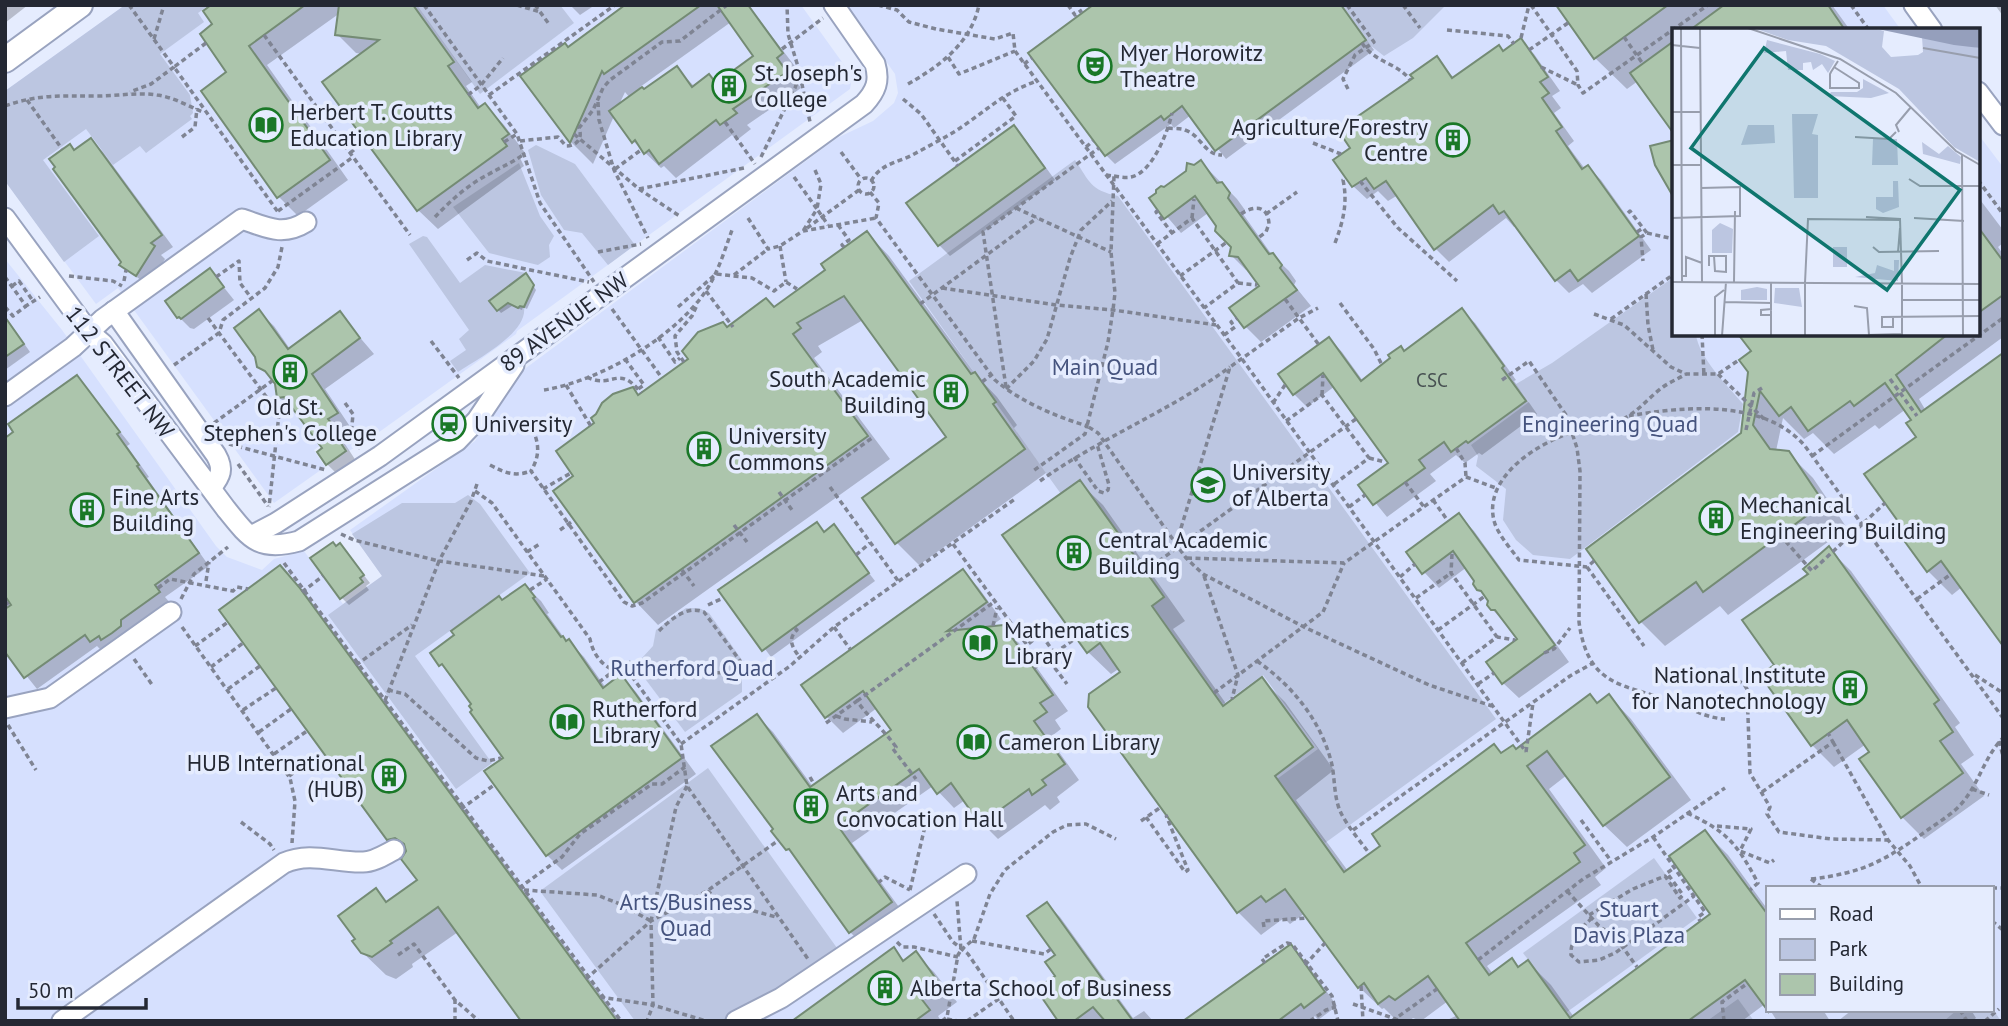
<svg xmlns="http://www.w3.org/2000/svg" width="2008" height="1026" viewBox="0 0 2008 1026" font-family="'PT Sans',sans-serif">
<rect width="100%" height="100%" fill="#e5ecfe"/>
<g fill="#d6e0fe" fill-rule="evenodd">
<polygon points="125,5 801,5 852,76 850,89 517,331 516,334 375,435 349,451 336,434 314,450 325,467 274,503 118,288 96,304 5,181 5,91"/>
<path d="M 846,5 L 1883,5 L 1901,30 L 1674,30 L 1674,334 L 1978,334 L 1978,134 L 2003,167 L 2003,1021 L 5,1021 L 5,259 L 62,330 L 216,546 L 227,557 L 262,570 L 274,559 L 304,551 L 343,604 L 382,576 L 350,530 L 475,441 L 507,382 L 837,138 L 873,121 L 894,103 L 898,93 L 895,74 ZM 1768,888 L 1992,888 L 1992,1010 L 1768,1010 Z"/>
</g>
<g fill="#bcc6e1">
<polygon points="125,5 209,5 198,13 204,22 160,54 190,95 193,113 190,116 192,119 146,153 140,146 113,165 86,129 43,160 99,236 64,262 5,181 5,91"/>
<polygon points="417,5 560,5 574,23 480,94"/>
<polygon points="1342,5 1446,5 1413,38 1384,56 1370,45"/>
<polygon points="536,145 575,164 635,245 608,265 582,233 564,230 541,195 528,150"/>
<path d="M 1075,160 C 1090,182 1090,190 1118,196 L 1496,719 L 1325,843 L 1277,779 L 1318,749 L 1263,675 L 1223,704 L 1153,606 L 1164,597 L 1061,494 L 909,281 Z"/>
<polygon points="519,163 540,216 554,236 549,245 550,257 538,265 489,253 453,207"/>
<path d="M 423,236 L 427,237 L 460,283 L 485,265 L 526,273 L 489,301 L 497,311 L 511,302 L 512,305 L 518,308 L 520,306 L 524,307 C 528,333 477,359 458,372 L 450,361 L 466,350 L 459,339 L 469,330 L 409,244 Z"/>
<path d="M 1674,277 L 1674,334 L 1696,334 C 1698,357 1728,386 1743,404 L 1738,432 L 1570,559 L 1533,555 L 1516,540 L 1503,520 L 1506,489 L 1476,466 L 1478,456 L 1471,445 L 1529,402 L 1516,384 L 1552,363 Z"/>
<polygon points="468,495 480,504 530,573 415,656 492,763 456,789 328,615 382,576 352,534 402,503 455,503"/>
<polygon points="686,608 699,608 709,613 742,660 742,692 685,732 643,676 642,658 653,646 656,630"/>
<polygon points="708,768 837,948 730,1021 635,1021 540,891"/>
<polygon points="1654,858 1697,918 1567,1012 1523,953"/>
<polygon points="1738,999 1754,1021 1707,1021"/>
<polygon points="1992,1008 2001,1021 1944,1021 1957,1010 1992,1010"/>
</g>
<g fill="#0003" fill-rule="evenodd">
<polygon points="5,5 28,5 5,23"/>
<polygon points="214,5 417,5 472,82 466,86 481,108 485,105 504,125 526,154 520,158 524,166 438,229 418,210 324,83 363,54 356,53 337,34 340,13 267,65 348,180 298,216 279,197 229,72 215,24"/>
<polygon points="570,5 595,5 580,15"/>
<path d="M 628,5 L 748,5 L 797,69 L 791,74 L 801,88 L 747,125 L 751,129 L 737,140 L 732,135 L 676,178 L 664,166 L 661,168 L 633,141 L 614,116 L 593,164 L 571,142 L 523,77 L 568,49 ZM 731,22 L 756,57 L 717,84 L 695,87 L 677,69 L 645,91 L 640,87 ZM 625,92 L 630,98 L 618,107 Z"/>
<polygon points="1089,5 1341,5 1374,50 1226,159 1191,115 1174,128 1171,124 1115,164 1106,155 1091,9"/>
<polygon points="1558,5 1832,5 1850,30 1674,30 1674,131 1638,81 1627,89 1595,58"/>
<polygon points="1995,5 2003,5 2003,16"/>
<polygon points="1521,41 1534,54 1560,91 1552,96 1561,108 1554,113 1574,141 1568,146 1585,169 1588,167 1601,180 1651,250 1592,293 1583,284 1569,293 1556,280 1516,225 1514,227 1506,218 1449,262 1436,249 1398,195 1388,201 1378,191 1367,199 1353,186 1352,148 1415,78 1437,59 1455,79 1504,53"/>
<polygon points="1014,127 1025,139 1055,180 950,256 939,245"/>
<polygon points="91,140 103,152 173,247 161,255 165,259 148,286 122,265 123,262 75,152"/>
<polygon points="1201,162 1237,199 1245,210 1243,214 1272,255 1289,271 1296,281 1294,285 1311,306 1261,342 1246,327 1262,286 1251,271 1246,270 1231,255 1233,246 1208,213 1181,233 1152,199"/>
<polygon points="1978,197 2003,230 2003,243 1998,247 2003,254 2003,337 1919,399 1926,411 1962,587 1952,595 1928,571 1907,532 1918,437 1913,420 1906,409 1879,429 1875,425 1834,454 1813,433 1804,439 1783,418 1776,451 1788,453 1813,478 1847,528 1728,615 1720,606 1665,646 1641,622 1742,434 1753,352 1740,334 1978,334"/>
<polygon points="867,233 889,256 976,375 997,397 1017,425 1014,428 1046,473 919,565 896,542 949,437 863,320 818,346 822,352 814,358 890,459 658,625 636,602 556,491 576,477 597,423 632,389 639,396 690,360 728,329 775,309 827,270"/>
<polygon points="210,270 234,300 194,329 190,328 179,317"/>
<polygon points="529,279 536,290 527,309 523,307 522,310 512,306 501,313 491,301"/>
<polygon points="1462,311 1475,323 1516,380 1514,381 1537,414 1482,455 1479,453 1465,463 1456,455 1430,474 1436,481 1387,517 1361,485 1391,464 1335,386 1307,407 1294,394 1329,339 1342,352 1363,381"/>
<polygon points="259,312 274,326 290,349 339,313 374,354 325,389 351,428 342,435 345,439 343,441 360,467 342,479 327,464 325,448 297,412 294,412 279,397 277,384 258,366"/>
<polygon points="5,316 30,352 5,370"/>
<polygon points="76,377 130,444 127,446 149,477 147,478 209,566 165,597 171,604 103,652 97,646 37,689 9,654 5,655 5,440"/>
<polygon points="1080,483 1103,505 1185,621 1173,629 1227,705 1262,679 1285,702 1334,770 1296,800 1348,871 1502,755 1516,751 1609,696 1631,719 1691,800 1627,847 1604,825 1567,775 1549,789 1606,868 1595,877 1601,885 1487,966 1493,974 1512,960 1520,968 1528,962 1551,985 1574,1017 1713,914 1705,832 1728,855 1768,910 1768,1008 1765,1004 1742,1021 1445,1021 1458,1015 1448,1001 1421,1021 1413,1018 1409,1021 1397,1021 1384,1008 1382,1009 1359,987 1305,913 1290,924 1284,918 1261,935 1238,912 1123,672 1120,668 1111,674 1088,652"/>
<polygon points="1459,516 1474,531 1569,662 1519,698 1503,683 1520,640 1492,609 1490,601 1478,589 1476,580 1467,567 1439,588 1424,572"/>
<polygon points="834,527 875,581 771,657 721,591"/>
<polygon points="340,545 370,583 366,586 369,590 349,605 341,597 336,548"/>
<polygon points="1829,549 1851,571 1960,723 1955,727 1974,755 1961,764 1984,796 1924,839 1902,817 1866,744 1834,767 1812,745 1776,665 1811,575"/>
<polygon points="280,567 303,590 620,1021 523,1021 458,932 412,964 413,967 396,979 386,975 362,952 376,891 388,903 420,881 405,856 388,839"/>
<polygon points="962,571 978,587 1001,619 988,628 1002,627 1019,643 1068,711 1055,720 1061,729 1049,738 1079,780 1057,797 1060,802 1050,810 1045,805 998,839 982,823 965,800 954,808 933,786 852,843 907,918 866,948 850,932 800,861 788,849 757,716 773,732 813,787 893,731 877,708 843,733 827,717 804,685"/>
<polygon points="525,586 541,601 549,613 547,614 567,642 568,641 584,657 606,688 621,676 636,692 696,774 562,870 547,855 506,758 473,705 432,653"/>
<polygon points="1047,904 1060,917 1133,1018 1144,1011 1153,1021 1061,1021 1058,955"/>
<polygon points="1291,947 1304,960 1337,1006 1318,1020 1315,1016 1309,1021 1186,1021"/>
<polygon points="893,950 905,961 915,954 934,972 957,1002 938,1016 941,1021 795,1021"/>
<polygon points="1770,1010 1823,1010 1830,1021 1777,1021"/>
<polygon points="1852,1010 1971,1010 1976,1018 1972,1021 1838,1021"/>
</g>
<g fill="#acc5ac" stroke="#748b74" stroke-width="2">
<polygon points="211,5 305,5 249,46 330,160 277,198 201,91 226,72 200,34 212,24 203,11"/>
<polygon points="339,5 413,5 454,62 448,66 478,108 485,103 509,134 502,139 507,146 417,211 322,82 379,40 335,35"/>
<polygon points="625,5 701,5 604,74 602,71 570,143 520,76 565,43 568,47"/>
<polygon points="717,5 748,5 783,53 777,58 787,72 733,109 737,113 720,125 716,120 659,164 649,150 644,154 635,140 632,143 609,111 642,87 644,89 677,66 692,87 709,74 716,83 753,56"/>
<polygon points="1093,5 1341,5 1366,40 1215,151 1182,106 1164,120 1161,116 1105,156 1028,53"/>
<polygon points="1556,5 1668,5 1594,59"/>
<polygon points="1724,5 1828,5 1845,30 1690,30"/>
<polygon points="1521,38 1548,77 1540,82 1549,93 1542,98 1562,127 1556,131 1582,169 1588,165 1639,236 1578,281 1570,270 1555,281 1504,211 1499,214 1493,205 1434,250 1386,181 1374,189 1366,178 1352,187 1333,160 1350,148 1338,130 1413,78 1410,75 1437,56 1452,78 1499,45 1503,51"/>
<polygon points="1674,41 1674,134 1630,73"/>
<polygon points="1014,125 1045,168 938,246 906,203"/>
<polygon points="91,138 162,235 151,243 155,246 136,276 119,265 121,262 53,169 55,167 49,159 70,144 74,150"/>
<polygon points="1674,140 1674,198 1655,165 1650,146"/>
<polygon points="1201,160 1217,183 1222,182 1230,193 1228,198 1269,254 1273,253 1282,265 1280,268 1297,290 1244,328 1229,308 1259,286 1238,257 1229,256 1231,247 1215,231 1216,226 1195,196 1164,219 1149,198 1156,193 1156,190 1161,186 1164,187 1186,171 1187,163 1194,165"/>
<polygon points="1978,227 2003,261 2003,295 1978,313"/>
<polygon points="867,231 971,374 975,372 996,402 993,404 1025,449 895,544 862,498 946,437 844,296 797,323 801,328 793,334 868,436 634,603 553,491 573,476 556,451 594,423 591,418 596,414 602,403 613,394 633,387 638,395 688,359 682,351 698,332 723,322 727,327 766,298 774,307 825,270 821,264"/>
<polygon points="210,268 224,287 181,319 179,317 177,318 165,301"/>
<polygon points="526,273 534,285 524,307 520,306 518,308 508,303 497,311 489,301"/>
<polygon points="1462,308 1504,366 1502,368 1526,401 1468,443 1466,441 1451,452 1444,442 1419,460 1425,468 1373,505 1358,485 1388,463 1323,373 1293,395 1278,374 1329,337 1361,381 1390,358 1388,355 1401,346 1404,351"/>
<polygon points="259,309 288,349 340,311 360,338 312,374 338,413 328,419 332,424 329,425 346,451 326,465 317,452 322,448 284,397 277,398 275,384 265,371 257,367 255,357 234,328"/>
<polygon points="5,317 24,344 5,357"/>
<polygon points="1738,334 1948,334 1896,375 1921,412 2003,353 2003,646 1941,561 1927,572 1900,535 1905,531 1864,474 1916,437 1906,423 1911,420 1885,383 1854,406 1850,401 1808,431 1791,407 1779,416 1760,391 1753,425 1770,449 1789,451 1824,503 1703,592 1696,582 1639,623 1586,549 1741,433 1748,372 1739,360 1751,351"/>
<polygon points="77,375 120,432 117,434 139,465 137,466 199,553 155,585 160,592 121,620 121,626 112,633 101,640 99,636 90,642 85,635 24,678 5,652 5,609 11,605 5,596 5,438 13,432 8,424"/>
<polygon points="1080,480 1164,597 1152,606 1223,706 1262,677 1313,747 1275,776 1344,872 1380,846 1372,834 1494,744 1501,753 1513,745 1516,749 1590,694 1597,703 1609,694 1670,777 1603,826 1547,751 1527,766 1585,845 1574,853 1580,862 1466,943 1489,975 1512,958 1518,967 1528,960 1570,1018 1710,914 1669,856 1705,830 1768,915 1768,1011 1745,980 1688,1021 1460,1021 1428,976 1395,1000 1389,996 1378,1004 1364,983 1358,988 1285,889 1266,902 1261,896 1237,913 1088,707 1089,694 1120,672 1100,643 1087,653 1002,535"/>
<polygon points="1459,513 1555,645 1502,684 1486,662 1517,639 1495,610 1491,610 1487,605 1488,601 1481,591 1477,590 1473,584 1474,581 1453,551 1422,574 1406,552"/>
<polygon points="817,522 824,532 834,524 869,573 762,651 718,590"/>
<polygon points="333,542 336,546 340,543 364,575 360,578 363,582 340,599 310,558"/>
<polygon points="1829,546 1939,700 1934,704 1953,732 1940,741 1963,773 1901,818 1859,759 1869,752 1847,720 1811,746 1760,675 1774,665 1742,620 1808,574 1803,569"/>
<polygon points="280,565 299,587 617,1021 521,1021 438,907 390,941 392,943 372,957 361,953 352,941 355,939 338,916 376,888 386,902 417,880 401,859 406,851 404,844 395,838 387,840 219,610"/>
<polygon points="963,569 987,602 947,631 1003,625 1053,695 1040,703 1047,712 1034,721 1065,764 1042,780 1046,785 1032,795 1029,789 980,824 951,783 937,794 919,769 838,826 892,902 849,933 789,849 786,850 771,831 773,829 711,746 757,714 810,787 891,730 863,691 825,718 801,685"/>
<polygon points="525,584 535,597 533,598 561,637 563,636 566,641 569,639 603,688 621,674 682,758 546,856 484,771 503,758 470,712 472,710 469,706 471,704 442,664 439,666 430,653 454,635 451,631 499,596 502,600"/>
<polygon points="1047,902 1111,991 1133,1021 1105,1021 1093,1007 1074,1021 1058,1021 1036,989 1055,976 1045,962 1055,955 1027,916"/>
<polygon points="1291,944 1325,992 1304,1008 1301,1004 1278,1021 1183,1021"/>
<polygon points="894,947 903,961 916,951 939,983 920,997 930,1010 915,1021 792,1021"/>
</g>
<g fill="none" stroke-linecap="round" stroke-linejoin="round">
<defs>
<g id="minor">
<polyline points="1914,5 1932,30"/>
<polyline points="1978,92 2003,125"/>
<path d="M 5,218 L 89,332 L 103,344 L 226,509 C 250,539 259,552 299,541 L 457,441 L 477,420 L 514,365"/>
<path d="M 114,311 L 216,455 C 224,469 221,476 211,488"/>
<path d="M 5,396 L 73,347 L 103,319 L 242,219 C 266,227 282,237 306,222"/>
<path d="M 251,536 L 276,523 L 380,456 L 864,104 C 876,91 880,81 875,64 L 834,5"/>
<polyline points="5,708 50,698 171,612"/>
<path d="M 62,1021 L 284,863 C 310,851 336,863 363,862 C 374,862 384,855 394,850"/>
<polyline points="736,1021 781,998 966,874"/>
</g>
<polyline id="major" points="5,60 80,5"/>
</defs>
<use href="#minor" stroke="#99a3bf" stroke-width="23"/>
<use href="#major" stroke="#99a3bf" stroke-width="28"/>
<g stroke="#7f8493" stroke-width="3.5" stroke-dasharray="5 3.5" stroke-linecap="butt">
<polyline points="129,5 174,67 151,84 130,92"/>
<polyline points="424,5 517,134 540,203 594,282"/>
<polyline points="517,5 540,12"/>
<polyline points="535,5 549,24"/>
<polyline points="878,5 897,10 909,22 936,29 995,39 1013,33 1015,51 1242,359 1526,752"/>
<polyline points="1068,5 1075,15 1082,10"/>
<polyline points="1347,5 1374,42 1355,55 1343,79 1348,89"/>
<polyline points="1403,5 1420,28"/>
<polyline points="1531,5 1577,71 1578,85 1583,93 1708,5"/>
<polyline points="1851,5 1869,30"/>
<polyline points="1447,30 1508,36 1514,44"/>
<polyline points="264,35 410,235"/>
<polyline points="1521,38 1529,5"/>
<polyline points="154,39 164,5"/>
<polyline points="206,43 174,67 278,212"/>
<polyline points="782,49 823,18"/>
<polyline points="948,57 959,74 1015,51"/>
<polyline points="1024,64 1032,58"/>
<polyline points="1541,67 1578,85"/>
<polyline points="800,75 810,122"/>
<path d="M 908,84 C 940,66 971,43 979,5"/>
<polyline points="468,95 481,85 503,58"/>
<polyline points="489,95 615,5"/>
<polyline points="903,99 921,114 958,166"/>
<polyline points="27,100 62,149"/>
<polyline points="598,102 599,120 614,170 648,238"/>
<path d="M 5,106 C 38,94 63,96 97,96 C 117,96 137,92 157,95 C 173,97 188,106 203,112"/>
<polyline points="725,122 755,164"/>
<path d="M 1168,128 C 1173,129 1181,128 1185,130 C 1201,135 1204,155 1222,155"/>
<polyline points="574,134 639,189 681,217"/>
<polyline points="182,137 195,127 197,108"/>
<path d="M 520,141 L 558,137 L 566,146 C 577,146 583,138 579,128 L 593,110 L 603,88 L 610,80 L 662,42 L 680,41 L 727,5"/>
<polyline points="504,142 517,134"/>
<polyline points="1313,143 1341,154"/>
<polyline points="1086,147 1093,141"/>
<polyline points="841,152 861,179"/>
<polyline points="350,153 365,141"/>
<polyline points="761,157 795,88 800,73 788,34 787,5"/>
<polyline points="955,161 1016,116 1002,97"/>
<polyline points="615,169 641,150"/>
<polyline points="815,170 821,184 817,209 828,225"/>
<polyline points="1106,175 1114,176 1111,252 1115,293 1113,310 1108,342 1087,426 1098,433 1186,558 1203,574 1304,627 1429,685 1492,706"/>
<path d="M 1114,176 C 1120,177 1126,178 1131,177 C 1152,173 1168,132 1172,113"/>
<polyline points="794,177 817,209 803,231"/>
<circle cx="866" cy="186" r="8"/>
<polyline points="1978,180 2003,214"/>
<path d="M 871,181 C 882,162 899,163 916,153 C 929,146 942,139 954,132 C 984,113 1002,93 1037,81"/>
<polyline points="1360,181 1398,228 1457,281"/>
<polyline points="639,189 744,168"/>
<path d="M 870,192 L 879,203 L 876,218 L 995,380 C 1021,402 1055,416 1087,426 L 1085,434 L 1033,471"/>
<polyline points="1016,208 1111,252"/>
<polyline points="1158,210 1156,212 1172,233"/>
<polyline points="278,211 353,157"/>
<polyline points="1628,213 1630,211 1643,228"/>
<path d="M 1241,214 C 1254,205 1268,205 1269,224 L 1266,232 L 1258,238"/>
<polyline points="1266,214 1297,192"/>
<path d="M 435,217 C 450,201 469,184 489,174 C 501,167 512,163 524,154"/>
<polyline points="748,218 768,249 780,246 803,231 876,218"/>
<polyline points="1192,218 1194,199"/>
<polyline points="838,225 849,240 842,245 844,247"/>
<polyline points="807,228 859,190"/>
<polyline points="1637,232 1643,228 1647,233 1641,237 1643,261"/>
<polyline points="1647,233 1674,239"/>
<path d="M 1335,243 C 1343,222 1348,203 1343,180 L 1346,178"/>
<polyline points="1157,244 1192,218 1238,283 1204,308"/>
<polyline points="780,246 786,282"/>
<polyline points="598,252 641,244"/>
<polyline points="467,260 477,253 487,261 589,282"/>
<polyline points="734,275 768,249"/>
<polyline points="69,276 113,281 122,286"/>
<polyline points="1180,276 1227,242"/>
<polyline points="5,277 26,306 40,297"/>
<polyline points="216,277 239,261 240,283 252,299"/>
<polyline points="124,281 126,270"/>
<polyline points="1238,283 1257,285"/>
<polyline points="12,286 19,281 33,301"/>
<polyline points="942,288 1056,305 1113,310 1216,325"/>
<polyline points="706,291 733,327"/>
<polyline points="1646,294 1648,325 1653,350"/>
<polyline points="1285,299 1319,345"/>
<polyline points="1340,303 1374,349 1382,365"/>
<polyline points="920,304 1037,218"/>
<polyline points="5,307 13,316 26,306"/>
<polyline points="678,307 716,274 752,278 774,291 786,282 797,289"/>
<polyline points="612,309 662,378"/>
<polyline points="1594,314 1624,325 1671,367 1686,374 1718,374 1739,360"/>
<polyline points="208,318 279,414 269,507"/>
<polyline points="1611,319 1674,274"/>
<polyline points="1702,334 1704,376"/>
<polyline points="1224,335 1235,327 1231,322 1237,318"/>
<polyline points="658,337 675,362 680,358"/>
<polyline points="431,341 459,378"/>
<polyline points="625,359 644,385 638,389"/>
<polyline points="684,362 677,352 675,336 692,316 697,305"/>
<polyline points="174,365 219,333 223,320 265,288 278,267 282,247"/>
<polyline points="1718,374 1764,419"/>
<path d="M 587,377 C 613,390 618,363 641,393"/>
<path d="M 1502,380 L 1529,361 L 1566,415 L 1577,448 L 1580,471 L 1579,622 C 1588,688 1624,684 1674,702 C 1692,709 1706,718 1725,719"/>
<polyline points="982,382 991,375"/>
<polyline points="566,385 592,428"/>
<polyline points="1006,387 983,232 1099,148"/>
<polyline points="1006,389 1034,361 1047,339 1070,258 1081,230 1112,201"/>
<path d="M 544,390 C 599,381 670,340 703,295 C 717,276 724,252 732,230"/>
<polyline points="1322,395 1323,375"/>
<polyline points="345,403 353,414 351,436 360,449"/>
<polyline points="1273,403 1285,385"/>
<path d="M 1629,416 C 1684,406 1765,399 1805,446 L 2003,718"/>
<path d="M 529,421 C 538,440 542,452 531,471 L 624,602 L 632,606 L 642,603 L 872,438"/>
<polyline points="1286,421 1322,395 1369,458 1333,485"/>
<polyline points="214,423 272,381"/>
<polyline points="229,444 326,470"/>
<polyline points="1456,448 1465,463 1466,477"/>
<polyline points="1812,456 2003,318"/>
<polyline points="1074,457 1098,491 1104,493 1108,490 1109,485 1097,444"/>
<polyline points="1369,458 1385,462"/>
<polyline points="238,464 268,506"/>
<path d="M 490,465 C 505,473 515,477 531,471"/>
<polyline points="1466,477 1496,488"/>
<path d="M 1040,481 C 1100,438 1170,411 1230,367"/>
<polyline points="1405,482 1424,507"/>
<polyline points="477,484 471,501 439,561 544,576"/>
<polyline points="830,487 899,582"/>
<polyline points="543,489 571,473"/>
<path d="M 475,491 L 492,503 L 590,639 C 593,655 603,667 618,672 L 758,673"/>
<polyline points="779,492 792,510"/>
<polyline points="1433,500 1448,521"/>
<polyline points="1349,507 1365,495"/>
<polyline points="734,525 747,542"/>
<polyline points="560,530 574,520"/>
<polyline points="341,534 354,540 439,561 384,703"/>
<polyline points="953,544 1027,645 1041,634 1055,654 1048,659 1067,684"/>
<polyline points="1179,545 1181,528 1230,367 1299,318 1318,308"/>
<polyline points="527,552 541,543"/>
<polyline points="1452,554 1451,573 1497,637"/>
<polyline points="856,555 870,543"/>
<polyline points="1187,558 1344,563 1466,477"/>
<path d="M 1594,561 L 1587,567 L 1519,560 C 1511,549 1500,537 1495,524 C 1480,479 1538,442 1574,432 C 1589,427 1606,427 1621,420 C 1637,413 1648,398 1663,387 C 1670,382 1678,379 1686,374"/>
<polyline points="284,563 621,1021"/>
<polyline points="1587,567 1644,646"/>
<polyline points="682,570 694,586"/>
<polyline points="1145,571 1356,419"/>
<polyline points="1204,576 1238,675 1232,699"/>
<polyline points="1400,577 1415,564"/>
<polyline points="206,581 209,562"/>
<polyline points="530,590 547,579"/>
<polyline points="1416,598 1451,573"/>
<polyline points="181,599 194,574 228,547"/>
<polyline points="1917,599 1951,574"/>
<polyline points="5,601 9,606"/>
<polyline points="708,605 723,598"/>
<polyline points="993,626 997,608"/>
<polyline points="182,627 290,778 295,801 292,843"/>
<polyline points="834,627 850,649"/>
<path d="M 795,628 L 797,630 C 786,640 794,649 800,658"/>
<polyline points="1438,630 1485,596"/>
<path d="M 659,631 C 671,619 687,605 704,612 L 749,673"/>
<polyline points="195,646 228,622"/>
<polyline points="1544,653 1554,649 1570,628"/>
<polyline points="134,659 153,686"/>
<polyline points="631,661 628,671 681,744 687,786 808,959"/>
<path d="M 1257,661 C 1293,686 1322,722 1332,765 C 1335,780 1334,799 1341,813 C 1348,827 1360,841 1369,853"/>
<polyline points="1462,663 1497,637 1515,640"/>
<polyline points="356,665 412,625"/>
<polyline points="211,667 243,643"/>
<polyline points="1975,675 2003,693"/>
<polyline points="1730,676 1744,684 1747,689 1750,773 1770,807 1767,814 1779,832 1831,839 1888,840"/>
<polyline points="599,682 614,671"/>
<polyline points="1478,684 1494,673"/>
<polyline points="228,689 260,666"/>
<polyline points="388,690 405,694 476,758 488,761 501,758"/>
<polyline points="1214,693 1323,612 1344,563"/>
<polyline points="857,701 994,602"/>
<polyline points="243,710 276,688"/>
<polyline points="836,716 845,719 872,722"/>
<path d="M 826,723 L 857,701 C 869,718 884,730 896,747 L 893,749 L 916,779"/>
<polyline points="8,725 36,770"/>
<polyline points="259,732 291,709"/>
<polyline points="1999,741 2003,756"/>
<polyline points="1833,742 1888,840 1910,866 1922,888"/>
<polyline points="681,744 790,666 834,627 1015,499"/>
<polyline points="1526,752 1533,703"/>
<polyline points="274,754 307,731"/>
<polyline points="289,776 322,752"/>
<polyline points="810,777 814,784"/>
<polyline points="687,786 676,807 651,921 653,1005 706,1021"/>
<polyline points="1972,789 1989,795"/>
<polyline points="1762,792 1833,742 1828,733"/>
<path d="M 1687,813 C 1728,832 1737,844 1758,883 L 1750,890"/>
<polyline points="1146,817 1185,872 1188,870 1166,815"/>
<polyline points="1581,820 1611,861"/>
<polyline points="1141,821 1161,807"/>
<polyline points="241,822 270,844 274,850"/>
<polyline points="1717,826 1751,829 1740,851 1770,863 1774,860"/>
<polyline points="1353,830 1570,676 1593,663"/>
<polyline points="1653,837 1705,912 1698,917 1700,921"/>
<path d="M 1811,879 C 1864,873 1886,860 1929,829 C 1942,820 1957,811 1966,798 C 1980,779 1986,755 2003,738"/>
<polyline points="1811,879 1823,888"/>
<polyline points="878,883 885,877 910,890"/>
<polyline points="519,888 562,857 580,834 652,784 662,784 685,767"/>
<polyline points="1992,888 2003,888"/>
<polyline points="524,890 597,895 620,904 651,921"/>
<polyline points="910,890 926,822"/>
<polyline points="707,891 725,903 776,917"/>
<polyline points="1567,891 1599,926 1616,938 1637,967"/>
<polyline points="934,914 953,942 968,954 1014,1021"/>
<polyline points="1589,915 1633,889 1665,876 1680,898 1683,895 1667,873 1674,868"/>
<path d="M 1592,918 C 1581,928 1570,939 1571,955 L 1579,962 L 1599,960 L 1615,953 L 1694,896"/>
<polyline points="1992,921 2003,930"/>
<polyline points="1264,927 1263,921 1307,918"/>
<polyline points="972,941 1044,954 1051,949"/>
<polyline points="897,942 902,947 914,947 958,957"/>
<polyline points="961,950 974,939 990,894 1005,870 1053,832 1067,825 1086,824 1116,839"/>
<polyline points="398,955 414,944 455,1000 479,1021"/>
<polyline points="1478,960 1583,879 1653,837 1725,788"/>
<polyline points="1265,963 1262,959 1287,943 1292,944 1332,996 1338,1021"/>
<polyline points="586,979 651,921 707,891 779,840"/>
<polyline points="1361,986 1363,1021"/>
<polyline points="600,997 653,1005 647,1021"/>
<polyline points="1353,1004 1401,1021"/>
<polyline points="1960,1010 1967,1021"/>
<polyline points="947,1019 958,1021"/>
<polyline points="455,1021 455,1000"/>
<polyline points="942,1021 947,1017 958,955 961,950 957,901"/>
<polyline points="967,1021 1000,998"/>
<polyline points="1310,1021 1326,1010 1336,1007"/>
<polyline points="1392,1021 1437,989"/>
<polyline points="1724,1021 1722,1002 1748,983"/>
<polyline points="1985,1021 1999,1009"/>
</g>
<use href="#minor" stroke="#fff" stroke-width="19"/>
<use href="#major" stroke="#fff" stroke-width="24"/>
<g stroke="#7f8493" stroke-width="3.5" stroke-dasharray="5 3.5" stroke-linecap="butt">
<polyline points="1624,37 1643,64"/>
<path d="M 1362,43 C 1375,63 1398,63 1410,80"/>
<polyline points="1529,50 1568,23"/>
<polyline points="1890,379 1917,416"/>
<polyline points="1746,430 1754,393 1762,388"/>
<polyline points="1780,535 1812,571 1885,503"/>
<polyline points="158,588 170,579 233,591 237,587 248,589"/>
<polyline points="302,592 323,576"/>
<polyline points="1034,668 1076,638"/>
<polyline points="461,809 494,785"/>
<polyline points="1305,965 1325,943"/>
</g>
</g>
<defs>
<symbol id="theatre-ring" viewBox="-11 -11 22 22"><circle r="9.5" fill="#e5ecfe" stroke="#1a7827" stroke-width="1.5"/><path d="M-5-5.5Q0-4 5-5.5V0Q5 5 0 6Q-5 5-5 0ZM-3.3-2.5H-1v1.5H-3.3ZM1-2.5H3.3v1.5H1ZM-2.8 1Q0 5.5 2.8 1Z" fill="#1a7827"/></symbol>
<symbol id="building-ring" viewBox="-11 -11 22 22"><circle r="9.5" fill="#e5ecfe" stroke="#1a7827" stroke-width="1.5"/><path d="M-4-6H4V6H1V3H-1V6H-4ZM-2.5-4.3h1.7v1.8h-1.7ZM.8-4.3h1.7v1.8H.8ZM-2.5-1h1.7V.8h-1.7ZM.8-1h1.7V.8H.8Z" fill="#1a7827"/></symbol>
<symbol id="library-ring" viewBox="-11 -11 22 22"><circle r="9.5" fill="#e5ecfe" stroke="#1a7827" stroke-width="1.5"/><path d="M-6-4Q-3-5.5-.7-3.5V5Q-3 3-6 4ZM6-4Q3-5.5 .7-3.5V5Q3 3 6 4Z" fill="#1a7827"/></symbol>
<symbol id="station-ring" viewBox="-11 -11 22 22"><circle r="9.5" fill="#e5ecfe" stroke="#1a7827" stroke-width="1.5"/><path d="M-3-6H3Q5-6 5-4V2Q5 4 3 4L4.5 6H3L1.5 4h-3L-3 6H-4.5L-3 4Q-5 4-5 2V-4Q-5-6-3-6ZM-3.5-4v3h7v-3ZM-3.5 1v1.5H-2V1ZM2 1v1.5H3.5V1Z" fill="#1a7827"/></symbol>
<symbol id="university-ring" viewBox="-11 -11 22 22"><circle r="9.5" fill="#e5ecfe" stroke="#1a7827" stroke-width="1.5"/><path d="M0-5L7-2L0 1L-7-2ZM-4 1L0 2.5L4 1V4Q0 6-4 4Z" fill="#1a7827"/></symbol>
</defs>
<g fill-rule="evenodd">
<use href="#theatre-ring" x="1076" y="47" width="38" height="38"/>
<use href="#building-ring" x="710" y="67" width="38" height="38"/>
<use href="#library-ring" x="247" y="106" width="38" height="38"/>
<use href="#building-ring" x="1434" y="121" width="38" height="38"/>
<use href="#building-ring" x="271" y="353" width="38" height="38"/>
<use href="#building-ring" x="932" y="373" width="38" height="38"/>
<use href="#station-ring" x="430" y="405" width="38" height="38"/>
<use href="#building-ring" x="685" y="430" width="38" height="38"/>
<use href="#university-ring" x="1189" y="466" width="38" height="38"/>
<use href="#building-ring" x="68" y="491" width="38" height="38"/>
<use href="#building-ring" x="1697" y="499" width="38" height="38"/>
<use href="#building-ring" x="1055" y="534" width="38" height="38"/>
<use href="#library-ring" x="961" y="624" width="38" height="38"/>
<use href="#building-ring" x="1831" y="669" width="38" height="38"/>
<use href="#library-ring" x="548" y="703" width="38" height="38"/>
<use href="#library-ring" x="955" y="723" width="38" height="38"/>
<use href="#building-ring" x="370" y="757" width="38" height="38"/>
<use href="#building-ring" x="792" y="787" width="38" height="38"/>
<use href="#building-ring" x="866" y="969" width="38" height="38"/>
</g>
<g text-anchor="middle" stroke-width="7" stroke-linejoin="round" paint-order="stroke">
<g font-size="19" fill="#464f51">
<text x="1432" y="387">CSC</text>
</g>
<g font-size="23" fill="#242833" stroke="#e5ecfe" text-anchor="start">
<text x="1120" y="61">Myer Horowitz<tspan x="1120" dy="26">Theatre</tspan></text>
<text x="754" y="81">St. Joseph's<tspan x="754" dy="26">College</tspan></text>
<text x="290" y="120">Herbert T. Coutts<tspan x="290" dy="26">Education Library</tspan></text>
<text x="1428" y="135" text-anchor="end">Agriculture/Forestry<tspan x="1428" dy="26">Centre</tspan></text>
<text x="926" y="387" text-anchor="end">South Academic<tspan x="926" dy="26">Building</tspan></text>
<text x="290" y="415" text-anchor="middle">Old St.<tspan x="290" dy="26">Stephen's College</tspan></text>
<text x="474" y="432">University</text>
<text x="728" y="444">University<tspan x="728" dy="26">Commons</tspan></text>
<text x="1232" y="480">University<tspan x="1232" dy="26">of Alberta</tspan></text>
<text x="112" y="505">Fine Arts<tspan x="112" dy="26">Building</tspan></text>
<text x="1740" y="513">Mechanical<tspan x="1740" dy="26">Engineering Building</tspan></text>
<text x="1098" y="548">Central Academic<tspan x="1098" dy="26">Building</tspan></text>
<text x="1004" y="638">Mathematics<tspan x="1004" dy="26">Library</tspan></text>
<text x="1826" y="683" text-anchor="end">National Institute<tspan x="1826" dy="26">for Nanotechnology</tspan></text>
<text x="592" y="717">Rutherford<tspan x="592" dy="26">Library</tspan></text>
<text x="998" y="750">Cameron Library</text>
<text x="364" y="771" text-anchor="end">HUB International<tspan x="364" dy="26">(HUB)</tspan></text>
<text x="836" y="801">Arts and<tspan x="836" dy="26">Convocation Hall</tspan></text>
<text x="910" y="996">Alberta School of Business</text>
</g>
<g font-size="23" fill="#242833" stroke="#e5ecfe">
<text transform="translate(564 322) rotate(-36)" y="8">89 AVENUE NW</text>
<text transform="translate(120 372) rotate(52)" y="8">112 STREET NW</text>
</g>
<g font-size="23" fill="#45537e" stroke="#e5ecfe">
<text x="1105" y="375">Main Quad</text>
<text x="1610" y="432">Engineering Quad</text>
<text x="692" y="676">Rutherford Quad</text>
<text x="686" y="910">Arts/Business<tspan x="686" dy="26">Quad</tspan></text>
<text x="1629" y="917">Stuart<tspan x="1629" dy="26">Davis Plaza</tspan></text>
</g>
</g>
<g transform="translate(1672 28)">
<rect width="308" height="308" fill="#e5ecfe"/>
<path d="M 82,0 L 201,0 L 212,3 L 210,19 L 219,29 L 246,27 L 251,24 L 250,9 L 308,20 L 308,134 L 282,119 L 227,61 L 154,18 L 116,12 ZM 95,12 L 148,26 L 163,33 L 156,45 L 150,36 L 141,42 L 139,34 L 131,35 L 131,42 L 116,42 L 114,23 L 92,25 ZM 191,51 L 217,65 L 199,70 L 156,68 L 159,64 L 185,64 L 191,60 ZM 120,86 L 146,86 L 140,106 L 146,107 L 146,170 L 122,170 ZM 76,97 L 102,97 L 103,115 L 69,117 ZM 201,111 L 225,111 L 226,137 L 200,137 ZM 250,114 L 267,126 L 276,118 L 289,129 L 288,136 L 251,126 ZM 221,153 L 226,153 L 227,179 L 211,185 L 204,181 L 204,169 L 221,169 ZM 48,195 L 61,201 L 60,225 L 40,225 L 40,202 ZM 161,219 L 175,219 L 175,239 L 161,239 ZM 222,232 L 227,232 L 226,253 L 183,249 L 203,245 L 205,237 L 222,243 ZM 85,259 L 95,261 L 95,272 L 69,272 L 69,262 ZM 103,260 L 127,260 L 130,279 L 102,275 Z" fill="#bcc6e1"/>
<path d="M 201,0 L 308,0 L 308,20 L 282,17 Z" fill="#959fbc"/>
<path fill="none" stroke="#989ead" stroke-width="2" d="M 9,0 L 10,254M 28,0 L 30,254M 76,0 L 168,31 L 224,65 L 284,123 L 308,137M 0,17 L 28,20M 251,20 L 308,30M 162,39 L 187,55 L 187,60 L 158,60 L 158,46 L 159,44 L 166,33M 0,84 L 29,84M 227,104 L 224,97 L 239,79M 183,109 L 217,111 L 224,104M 290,127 L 291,308M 0,137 L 29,137M 237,151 L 248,158 L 308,158M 194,189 L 228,191 L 230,256M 0,190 L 68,188 L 68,159 L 29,160M 242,190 L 292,193M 201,219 L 207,224 L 267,223M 226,224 L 228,200M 37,238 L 37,228 L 54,228 L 54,244 L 43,243 L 42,228M 10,248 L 14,248 L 14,229 L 30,235M 0,254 L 308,256M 62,254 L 63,183M 99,255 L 99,308M 133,255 L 136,191 L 229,192M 133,256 L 133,308M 230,272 L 308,272M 52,274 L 100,275M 182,278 L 195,280 L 197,307M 99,287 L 89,287 L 89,282 L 100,281M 221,289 L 221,299 L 210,299 L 210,289 L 308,288M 196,307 L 230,306M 43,308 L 43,269 L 52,262M 50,308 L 54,254M 230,308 L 230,256"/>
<path fill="#0f766e" fill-opacity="0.15" stroke="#0f766e" stroke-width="3.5" d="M 92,20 L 288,162 L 215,262 L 19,120 Z"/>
<rect width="308" height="308" fill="none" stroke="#242833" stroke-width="3.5"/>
</g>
<rect width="2008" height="1026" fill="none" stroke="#242833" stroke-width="14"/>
<rect x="1766" y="886" width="228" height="126" fill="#e5ecfe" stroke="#989ead" stroke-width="2"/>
<rect x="1780" y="909" width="35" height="10" fill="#ffffff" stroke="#989ead" stroke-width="2"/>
<text x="1829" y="921" font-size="21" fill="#242833">Road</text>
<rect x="1780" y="939" width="35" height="21" fill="#bcc6e1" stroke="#989ead" stroke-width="2"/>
<text x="1829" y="956" font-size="21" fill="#242833">Park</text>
<rect x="1780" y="974" width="35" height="21" fill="#acc5ac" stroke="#989ead" stroke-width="2"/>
<text x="1829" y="991" font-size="21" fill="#242833">Building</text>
<path d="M18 998v10h128v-10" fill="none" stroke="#242833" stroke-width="3.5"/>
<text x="28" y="998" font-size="21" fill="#242833" stroke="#e5ecfe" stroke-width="5" paint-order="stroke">50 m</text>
</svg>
